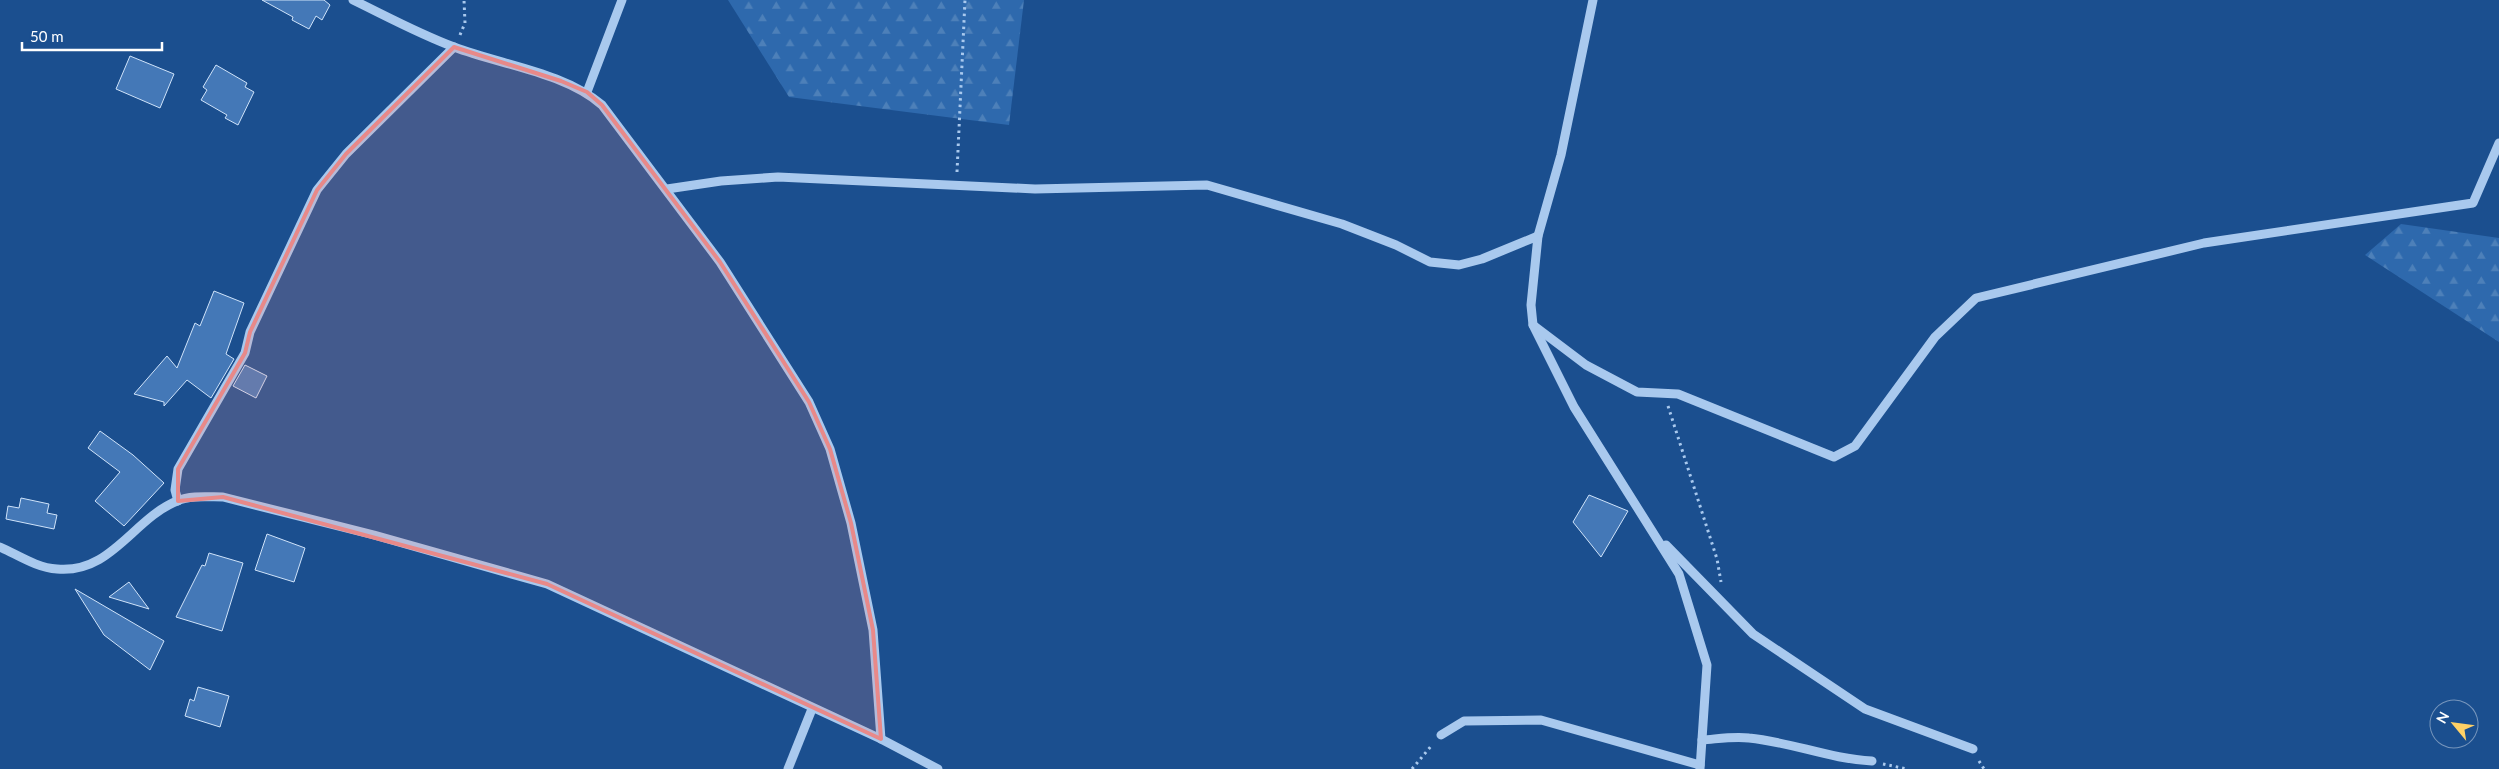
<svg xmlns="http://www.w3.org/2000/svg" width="2499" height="769" viewBox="0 0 2499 769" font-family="Lato,sans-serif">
<defs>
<pattern id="forest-firs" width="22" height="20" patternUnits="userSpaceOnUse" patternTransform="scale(1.25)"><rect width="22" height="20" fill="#2e69ad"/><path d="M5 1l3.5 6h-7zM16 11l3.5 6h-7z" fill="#4d80b9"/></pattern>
</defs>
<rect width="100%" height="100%" fill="#1b4f8f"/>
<g fill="url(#forest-firs)">
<polygon points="728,0 1024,0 1009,125 789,97"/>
<polygon points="2401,224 2499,238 2499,342 2365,255"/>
</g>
<g fill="#4478b7" stroke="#cfe3fa">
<polygon points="262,0 324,0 330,5 322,20 316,16 309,29 292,20 293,17"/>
<polygon points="130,56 174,74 160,108 116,89"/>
<polygon points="216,65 247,83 245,87 254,92 238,125 225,118 227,115 201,100 207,90 203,87"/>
<polygon points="214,291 244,303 226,354 234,359 211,398 187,380 164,406 164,402 134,394 167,356 177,368 195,323 200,326"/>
<polygon points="245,365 267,376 256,398 233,386"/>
<polygon points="100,431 133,455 164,483 124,526 95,501 120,472 88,448"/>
<polygon points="1589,495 1628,511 1601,557 1573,522"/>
<polygon points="21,498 49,504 47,513 57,515 54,529 6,519 8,506 19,508"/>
<polygon points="267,534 305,548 294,582 255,570"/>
<polygon points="209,553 243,563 222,631 176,617 202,565 205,566"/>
<polygon points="129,582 149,609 109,597"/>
<polygon points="75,589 164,641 150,670 104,635"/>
<polygon points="198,687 229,696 220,727 185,716 190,699 194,701"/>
</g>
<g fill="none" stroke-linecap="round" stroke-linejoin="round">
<g stroke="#a9c9ee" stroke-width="3" stroke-dasharray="2.5 4" stroke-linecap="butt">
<polyline points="460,35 465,23 464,0"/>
<polyline points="957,172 965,0"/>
<polyline points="1668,406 1717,559 1721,582"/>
<polyline points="1979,761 1984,769"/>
<polyline points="1883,764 1907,769"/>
<polyline points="1412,769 1432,745"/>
</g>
<g stroke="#a9c9ee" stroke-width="9">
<path d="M 353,0 C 386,16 419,34 454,47 C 501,65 564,72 602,105 L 720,262 L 809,402 L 830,449 L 851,523 L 873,630 L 881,739"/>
<polyline points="1593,0 1561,155 1538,236 1531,305 1533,325 1574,407 1679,574 1707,665 1700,769"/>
<polyline points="587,92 622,0"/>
<polyline points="667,189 721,181 778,177 1035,189 1207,185 1342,224 1396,245 1430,262 1459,265 1482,259 1538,236"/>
<polyline points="1533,325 1586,365 1637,392 1678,394 1834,457 1855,446 1935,337 1976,298 2204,243 2473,203 2499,143"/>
<polyline points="178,501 175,490 178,469 245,353 250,332 317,190 346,154 454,47"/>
<polyline points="1666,545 1753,634 1865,709 1973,749"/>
<path d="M 0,547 C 18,555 37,568 57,569 C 111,574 133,519 177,501 C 191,495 208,497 223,497 L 374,535 L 547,584 L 881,739 L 938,769"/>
<polyline points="1441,735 1464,721 1541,720 1700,765"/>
<path d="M 1702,740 C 1717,739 1734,736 1749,738 C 1791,742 1830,759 1872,761"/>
<polyline points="788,769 812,709"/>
</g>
</g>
<path fill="#e88989" fill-opacity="0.2" stroke="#e88989" stroke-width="4" stroke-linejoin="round" d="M 454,47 L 561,81 L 587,92 L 602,105 L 720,262 L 809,402 L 830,449 L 851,523 L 873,630 L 881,739 L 547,584 L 223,497 L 178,501 L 178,469 L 245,353 L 250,332 L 317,190 L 346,154 Z"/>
<g transform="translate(2454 724) rotate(299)"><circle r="24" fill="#1b4f8f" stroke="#7695bc"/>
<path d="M0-4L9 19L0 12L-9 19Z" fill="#ffd166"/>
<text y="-8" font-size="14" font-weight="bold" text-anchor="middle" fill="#ffffff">N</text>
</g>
<path d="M22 42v8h140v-8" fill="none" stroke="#ffffff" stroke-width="2.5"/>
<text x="30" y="42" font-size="15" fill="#ffffff" stroke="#1b4f8f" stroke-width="4" paint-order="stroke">50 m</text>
</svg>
